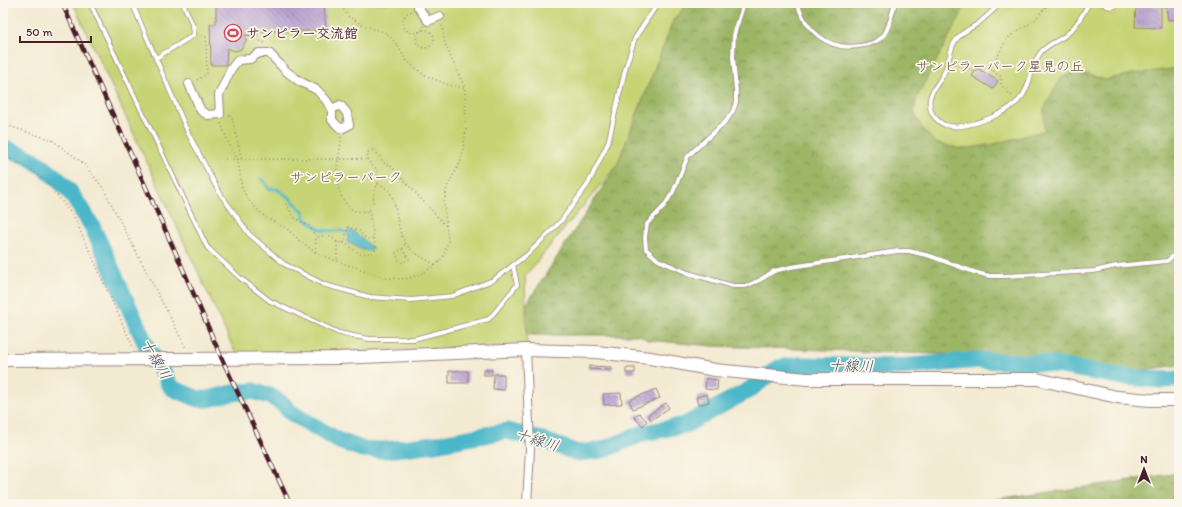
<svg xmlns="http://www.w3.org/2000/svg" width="1182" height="507" viewBox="0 0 1182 507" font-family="Itim,'Klee One',sans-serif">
<defs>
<pattern id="forest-crowns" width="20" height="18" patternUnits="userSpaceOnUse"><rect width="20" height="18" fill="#9cb666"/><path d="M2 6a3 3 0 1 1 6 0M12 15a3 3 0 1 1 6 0" fill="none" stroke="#819354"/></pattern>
<pattern id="building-back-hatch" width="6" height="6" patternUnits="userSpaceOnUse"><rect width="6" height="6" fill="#b9a3d1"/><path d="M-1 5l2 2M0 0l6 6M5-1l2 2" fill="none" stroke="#9884aa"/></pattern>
</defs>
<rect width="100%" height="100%" fill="#fbf7ec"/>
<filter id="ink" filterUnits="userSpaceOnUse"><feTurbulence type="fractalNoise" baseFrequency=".025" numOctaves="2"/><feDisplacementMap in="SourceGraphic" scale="8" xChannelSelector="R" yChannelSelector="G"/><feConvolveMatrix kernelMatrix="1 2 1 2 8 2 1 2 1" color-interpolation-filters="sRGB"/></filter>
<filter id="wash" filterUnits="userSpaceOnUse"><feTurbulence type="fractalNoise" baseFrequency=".012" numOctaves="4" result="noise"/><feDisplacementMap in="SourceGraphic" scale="16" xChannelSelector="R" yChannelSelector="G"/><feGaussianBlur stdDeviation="0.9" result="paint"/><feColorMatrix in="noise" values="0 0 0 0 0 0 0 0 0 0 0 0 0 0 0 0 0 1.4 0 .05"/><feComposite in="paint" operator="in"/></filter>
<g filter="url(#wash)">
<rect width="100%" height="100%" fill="#f3ead2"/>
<g fill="url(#forest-crowns)" stroke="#736a48">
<polygon points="688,3 1179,3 1179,365 1136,371 1021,357 712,346 647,340 640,335 519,335 524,308 617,165 674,19"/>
<polygon points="1179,473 1179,504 969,504"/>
</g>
<g fill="#c6d475" stroke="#887a50">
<polygon points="73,3 688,3 674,19 617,165 525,276 527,346 236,354"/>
<polygon points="967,3 1179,3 1179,68 1132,74 1105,80 1088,74 1074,73 1060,79 1044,109 1044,131 994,144 962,149 936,143 923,130 914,113 917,97"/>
</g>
<path fill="#4cb7c9" stroke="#4b6b7a" d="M 349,230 C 361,235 363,241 373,248 L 371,251 C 358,250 358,247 347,242 Z"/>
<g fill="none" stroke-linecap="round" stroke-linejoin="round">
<path stroke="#4cb7c9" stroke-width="3" d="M 261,179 L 264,181 L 269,189 L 277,189 C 281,192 286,195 290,198 C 295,203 298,207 304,212 L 305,219 C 312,222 315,228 322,230 C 334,233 339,227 351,235"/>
<polyline stroke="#4cb7c9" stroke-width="17" points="3,147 30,158 42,166 60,181 70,192 92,226 147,347 166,377 168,383 172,388 198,399 208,399 232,393 253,391 270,396 283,404 290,412 339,441 362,449 385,450 435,444 507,431 542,440 578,453 602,450 644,433 685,425 749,390 779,368 801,365 898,367 980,360 1044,363 1123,377 1163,380 1179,379"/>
</g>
<g id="blocks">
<g fill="url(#building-back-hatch)">
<polygon points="216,3 324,3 326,31 257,31 257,36 245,35 246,41 241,49 235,51 227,48 226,65 211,65 210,24 216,24"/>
<polygon points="1179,4 1179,19 1168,20 1166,5"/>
<polygon points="1136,6 1161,6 1161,28 1135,27"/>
<polygon points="977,68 998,81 993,89 972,76"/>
<polygon points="589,366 612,367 612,370 589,369"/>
<rect x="626" y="368" width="9" height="5"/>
<rect x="484" y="370" width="8" height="5"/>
<rect x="449" y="371" width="19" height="12"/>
<polygon points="494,374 504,374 504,390 493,389"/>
<polygon points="706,378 718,380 717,390 705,389"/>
<polygon points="656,389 660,398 633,409 629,400"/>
<polygon points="621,393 622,404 604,405 603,394"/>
<polygon points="707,394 709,402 698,405 696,397"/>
<polygon points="666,403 669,408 651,420 648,415"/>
<polygon points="639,413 647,421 643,426 634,417"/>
</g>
</g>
</g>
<g filter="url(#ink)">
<use href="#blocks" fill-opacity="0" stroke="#9e847e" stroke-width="1"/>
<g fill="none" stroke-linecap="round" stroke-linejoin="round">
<defs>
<g id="lane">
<polyline points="90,3 207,247 239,277 270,301 339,333 369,339 414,339 489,319 517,285 513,265"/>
<polyline points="132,3 189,135 219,192 249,234 284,264 325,285 370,297 411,300 452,296 493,280 528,254 561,221 588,184 608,143 626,66 635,38 658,3"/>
<polyline points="744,3 734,35 733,57 736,91 736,102 733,111 726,121 688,156 673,192 664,206 647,224 645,237 646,249 658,260 688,273 733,286 746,286 760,280 774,271 791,267 898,251 909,251 930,256 974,272 989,276 1005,276 1094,271 1116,266 1167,261 1174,255 1179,247"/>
<path d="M 797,3 C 806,31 828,51 859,46 C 868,45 878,42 884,35 C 890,26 892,13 895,3"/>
<path d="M 1000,3 C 994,10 987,16 980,22 C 971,29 960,32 954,43 C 949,53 949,64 943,75 C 939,83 932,89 930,98 C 929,103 930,111 933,115 C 936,119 940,123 945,125 C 964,131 1004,115 1018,101 C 1032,88 1029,67 1041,52 C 1049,43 1057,42 1066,35 C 1076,27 1083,14 1089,3"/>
<path d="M 1102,3 C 1108,8 1114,8 1120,3"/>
<polyline points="156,58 194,35 193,26 183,3"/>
</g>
<g id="street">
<polyline points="418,3 418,7 428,21 440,16"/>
<polyline points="189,84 201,111 208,115 220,114 219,95 231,69 238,60 250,59 259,53 269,53 286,71 299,81 317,90 326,100 332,109 332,120 341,129 349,125 347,113 340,105 332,109"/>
<polyline points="526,350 530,449 527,504"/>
</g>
<polyline id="secondary" points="3,360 338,358 526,350 596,352 650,358 715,370 807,379 1037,379 1117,397 1150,400 1179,400"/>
</defs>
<use href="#lane" stroke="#9e847e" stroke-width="5.5"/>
<use href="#street" stroke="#9e847e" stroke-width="10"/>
<use href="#secondary" stroke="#9e847e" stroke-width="14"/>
<g stroke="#9e847e" stroke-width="1.5" stroke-dasharray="1 3" stroke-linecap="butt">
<polyline points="339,3 348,16 363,25 387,33 397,45 406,60 424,75 449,85 464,88"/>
<polyline points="404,3 410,3"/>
<polyline points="1070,3 1080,5"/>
<circle cx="414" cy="22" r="11"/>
<circle cx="425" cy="39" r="9"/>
<polyline points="260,41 267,44"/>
<polyline points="954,63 973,70 978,65 991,69 1001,77 1001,85 1012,96"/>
<polyline points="991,69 1006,40 1014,33 1033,22 1046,7 1054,3"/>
<polyline points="197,80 207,74 206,37 201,36"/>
<polyline points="229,115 232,118 242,160"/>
<polyline points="221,123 229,144 238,160 242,189 250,202 265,217 286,228 300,241 315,252 337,261 361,269 384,278 405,279 419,275 436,265 444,256 448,241 444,204 447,187 461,161 466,130 465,88 445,44 442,25"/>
<polyline points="3,124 52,140 83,163 103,188 186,348"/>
<path d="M 341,137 C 341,148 338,158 337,168 C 335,183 341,206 356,211 C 360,212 365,211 369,211 L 373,203 L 374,191 L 378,184 L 377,169 L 373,167 L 367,159 L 368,152 L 374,149 L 385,164 L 390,165 L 446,226"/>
<polyline points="3,156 26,166 47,182 74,217 134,349"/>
<polyline points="225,159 367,159"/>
<path d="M 378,184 C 382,186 387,188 389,191 C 399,206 395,228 406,244 C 414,254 425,259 436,265"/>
<polyline points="286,204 295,218 309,226 316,237 329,235 337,242 344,243 360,254 373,253 376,249 369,211"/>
<polyline points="337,242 337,261"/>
<polyline points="344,243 348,227 359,231 367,239 375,239"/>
<polyline points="402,249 409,259 403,263 398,260 396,253 402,249 406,243"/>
<polyline points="315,252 316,237"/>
</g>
<use href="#lane" stroke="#fff" stroke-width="4"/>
<use href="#street" stroke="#fff" stroke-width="8"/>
<use href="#secondary" stroke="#fff" stroke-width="12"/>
<defs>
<polyline id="rail" points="62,3 178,258 222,359 290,504"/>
</defs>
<use href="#rail" stroke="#4a1f2b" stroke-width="4.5"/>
<use href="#rail" stroke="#fbf7ec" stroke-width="3" stroke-dasharray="9" stroke-linecap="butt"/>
</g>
</g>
<defs>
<symbol id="stadium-ring" viewBox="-11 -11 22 22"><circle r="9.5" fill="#fbf7ec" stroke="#d1495b" stroke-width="1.5"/><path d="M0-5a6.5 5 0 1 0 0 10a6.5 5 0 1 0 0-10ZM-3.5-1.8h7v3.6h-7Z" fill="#d1495b"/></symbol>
</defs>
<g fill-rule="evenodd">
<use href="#stadium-ring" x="223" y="23" width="20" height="20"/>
</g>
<g text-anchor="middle" stroke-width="3.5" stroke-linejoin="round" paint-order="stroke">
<g font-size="14" font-weight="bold" fill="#4a1f2b" stroke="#fbf7ec" text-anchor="start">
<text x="246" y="38">サンピラー交流館</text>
</g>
<g font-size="14" fill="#694c3e" stroke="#fbf7ec">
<text x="1000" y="71">サンピラーパーク星見の丘</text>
<text x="346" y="182">サンピラーパーク</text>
</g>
<g font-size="15" font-style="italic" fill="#4b5462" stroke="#fbf7ec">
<text transform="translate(156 359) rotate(60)" y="5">十線川</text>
<text transform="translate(851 366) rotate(1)" y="5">十線川</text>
<text transform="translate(537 440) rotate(17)" y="5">十線川</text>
</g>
</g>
<rect width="1182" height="507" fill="none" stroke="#fbf7ec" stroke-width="16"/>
<g transform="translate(1144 469)" stroke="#fbf7ec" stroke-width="3" paint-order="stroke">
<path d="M0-3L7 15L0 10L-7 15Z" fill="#4a1f2b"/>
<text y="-6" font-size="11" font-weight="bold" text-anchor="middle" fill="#4a1f2b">N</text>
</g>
<path d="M20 36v6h71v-6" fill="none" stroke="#4a1f2b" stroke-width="2"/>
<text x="26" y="36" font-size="12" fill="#4a1f2b" stroke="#fbf7ec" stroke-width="3" paint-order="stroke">50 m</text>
</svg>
